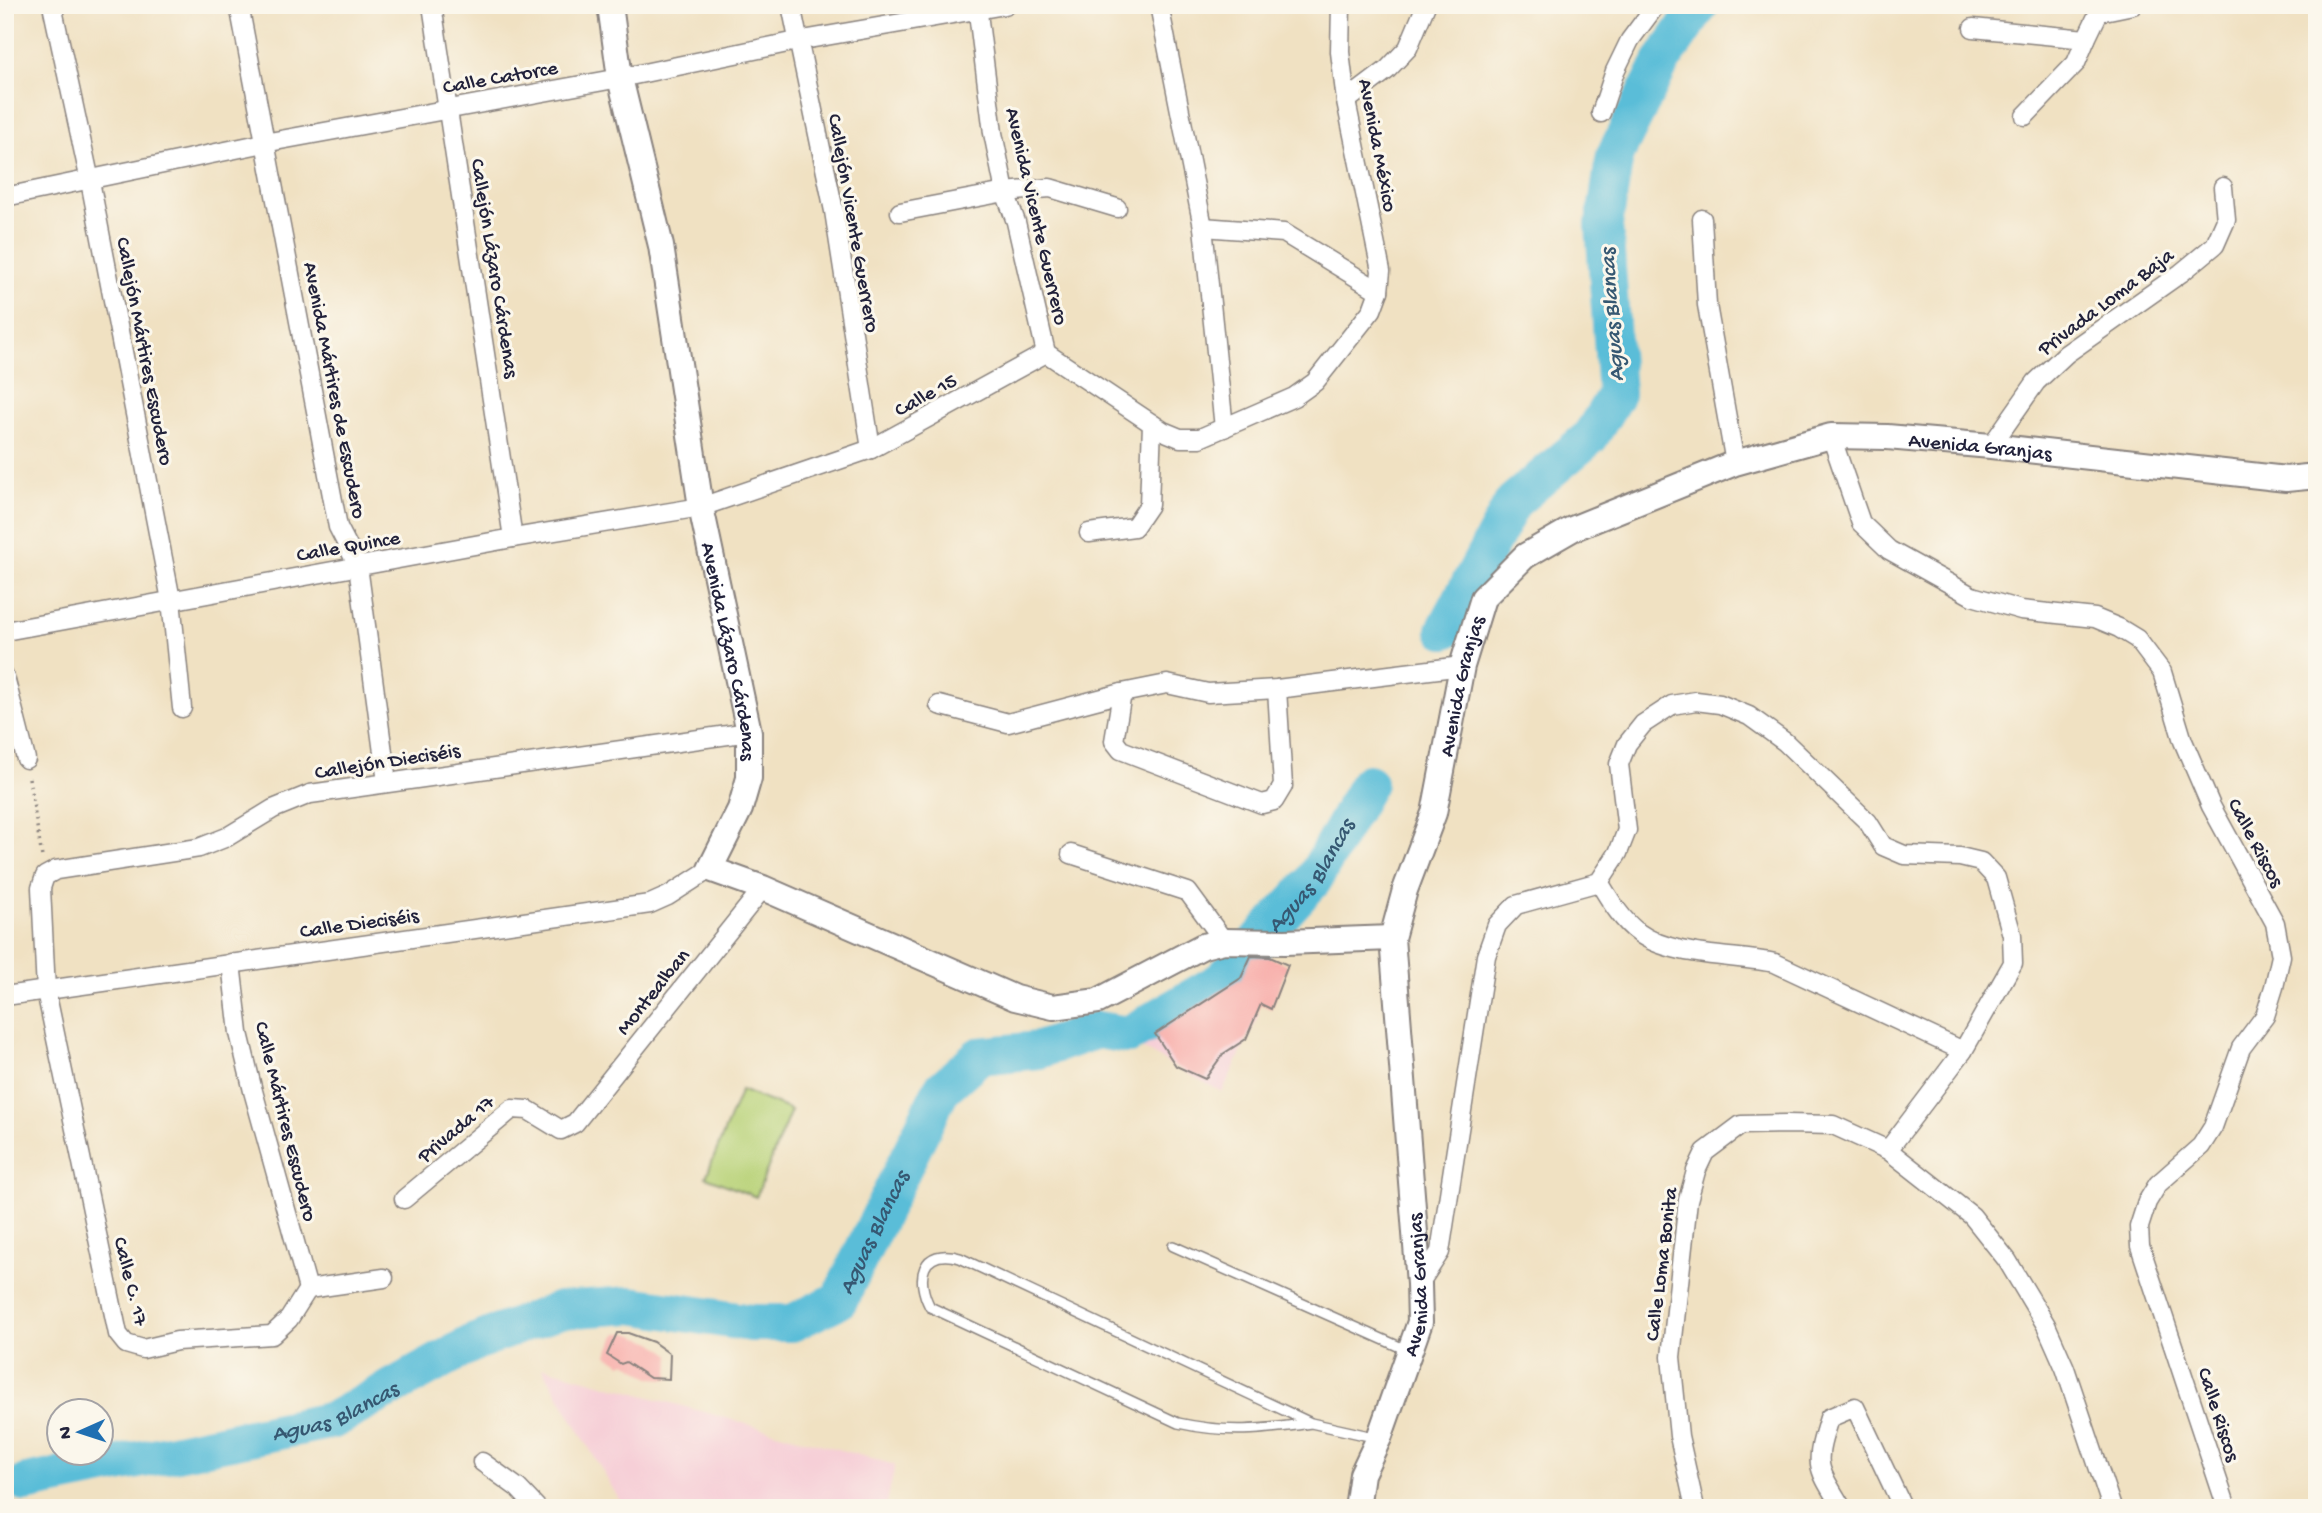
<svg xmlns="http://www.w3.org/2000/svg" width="2322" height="1513" viewBox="0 0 2322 1513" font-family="'Gochi Hand',sans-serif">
<rect width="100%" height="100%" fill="#fbf7ec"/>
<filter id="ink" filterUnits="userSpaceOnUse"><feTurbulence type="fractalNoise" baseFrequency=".0143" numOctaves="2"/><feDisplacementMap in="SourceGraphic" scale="14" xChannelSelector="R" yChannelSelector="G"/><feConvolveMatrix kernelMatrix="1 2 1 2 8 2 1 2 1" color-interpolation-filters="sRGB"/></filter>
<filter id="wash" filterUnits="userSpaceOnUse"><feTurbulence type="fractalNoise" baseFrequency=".00686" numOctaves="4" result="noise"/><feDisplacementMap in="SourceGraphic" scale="28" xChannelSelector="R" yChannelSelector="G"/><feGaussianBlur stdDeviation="1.57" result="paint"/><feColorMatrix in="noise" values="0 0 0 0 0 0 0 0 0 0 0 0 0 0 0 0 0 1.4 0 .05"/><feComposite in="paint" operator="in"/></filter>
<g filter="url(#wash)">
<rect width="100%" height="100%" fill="#f0e1c2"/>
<g fill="#f6cfd7">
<polygon points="1234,978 1259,1015 1222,1092 1135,1045"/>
<polygon points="542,1367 895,1465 886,1508 624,1508"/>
</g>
<polygon fill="#b7d176" stroke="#6c7a58" stroke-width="2" points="741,1090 791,1110 756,1197 706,1177"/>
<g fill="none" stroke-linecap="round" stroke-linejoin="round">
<g stroke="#5abdd8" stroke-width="38">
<polyline points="1445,630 1513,502 1590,437 1616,394 1604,225 1615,155 1662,61 1700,5"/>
<path id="s1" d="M 26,1483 L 333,1420 L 475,1342 L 560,1310 L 631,1305 L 751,1323 L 792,1323 L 839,1300 L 941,1090 L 979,1056 L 1039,1050 L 1097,1030 L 1128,1035 L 1222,980 L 1313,881 L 1368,783"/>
</g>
</g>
<g id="blocks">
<g fill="#f8aeaa">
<polygon points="1251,956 1270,957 1288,965 1271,1009 1261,1004 1246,1039 1223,1054 1205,1079 1176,1066 1155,1034 1241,978"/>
<polygon points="617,1333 628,1333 653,1342 670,1354 669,1379 650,1378 626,1362 621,1364 607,1355"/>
</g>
</g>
</g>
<g filter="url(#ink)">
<use href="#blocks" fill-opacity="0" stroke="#89827e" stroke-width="2"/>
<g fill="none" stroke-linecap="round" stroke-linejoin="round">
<defs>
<g id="lane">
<polyline points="1173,1246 1409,1351"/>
<path d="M 1311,1423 C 1260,1430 1228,1434 1178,1423 L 930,1307 C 915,1279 921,1247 960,1258 L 1311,1423 L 1378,1438"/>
</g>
<g id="street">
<polyline points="52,5 90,181 171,600 182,708"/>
<polyline points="239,5 338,527 358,566 387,782"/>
<polyline points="432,5 513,538"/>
<polyline points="791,5 834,211 871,449"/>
<polyline points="977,5 993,133 1005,192 1016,222 1046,353"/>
<polyline points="1159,5 1203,227 1224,428"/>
<polyline points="2099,12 2133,5"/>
<polyline points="1973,28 2086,39 2099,12"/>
<polyline points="1346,101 1387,70 1408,48 1426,5"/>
<polyline points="1601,113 1615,71 1630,40 1656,5"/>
<polyline points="2025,116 2076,63 2086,39"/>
<polyline points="5,197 264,143 620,78 797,41 1005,5"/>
<polyline points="900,212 1005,192 1050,188 1117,208"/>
<polyline points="1702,219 1707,305 1735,463"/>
<polyline points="1203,227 1284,233 1379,291"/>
<polyline points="1831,436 1861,523 1889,550 1972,596 2021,610 2095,618 2119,628 2137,639 2162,672 2183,741 2211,806 2275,923 2281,956 2274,987 2265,1016 2241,1048 2213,1127 2201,1146 2158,1184 2147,1202 2139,1227 2140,1246 2227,1508"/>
<polyline points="1991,446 2036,382 2066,354 2181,273 2215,245 2226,220 2223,187"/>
<polyline points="1089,533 1134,527 1149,505 1152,424"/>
<polyline points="5,631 513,538 701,507 871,449 1046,353 1163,431 1180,438 1200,438 1294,397 1315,382 1372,310 1379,291 1381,271 1346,101 1340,52 1341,5"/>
<polyline points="5,677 26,759"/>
<polyline points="1122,693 1114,741 1121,750 1262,804 1274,801 1283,786 1277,689"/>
<polyline points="939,705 1008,723 1122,693 1167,684 1208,693 1277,689 1462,666"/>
<polyline points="1071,854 1188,892 1224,941"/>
<path d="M 1599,882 C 1610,900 1622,921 1639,933 C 1671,957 1735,955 1775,963 L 1963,1051"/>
<polyline points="231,963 239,1033 253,1091 308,1289"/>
<polyline points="5,996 650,904 668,896 710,869"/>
<polyline points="404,1199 512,1109 528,1110 561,1130 575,1123 763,888"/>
<polyline points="1419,1284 1440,1252 1486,956 1497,925 1516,905 1599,882 1618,853 1627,830 1619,764 1627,744 1643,724 1672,705 1696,701 1720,704 1749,716 1785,742 1868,822 1883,846 1904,855 1960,857 1981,862 1996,878 2012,935 2013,963 1963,1051 1888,1150"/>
<polyline points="308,1289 289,1319 272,1335 177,1341 143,1349 126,1344 118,1334 46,991 41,888 45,876 56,870 199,848 227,837 273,809 310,794 749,732"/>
<polyline points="308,1289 384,1278"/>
<polyline points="482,1462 518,1488 537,1508"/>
<polyline points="1695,1508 1679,1436 1671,1357 1688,1200 1696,1171 1705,1152 1741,1125 1787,1124 1833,1125 1888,1150 1972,1216 2007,1260 2046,1325 2065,1368 2112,1508"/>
<path d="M 1842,1508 C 1816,1465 1814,1466 1829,1418 L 1855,1407 L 1903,1508"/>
</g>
<g id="secondary">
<path id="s2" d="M 610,5 L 620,78 L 661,246 L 701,507 L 749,732 L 749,778 L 740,809 L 710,869 L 763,888 L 1015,998 L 1053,1007 L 1098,1001 L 1203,946 L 1224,941 L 1285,942 L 1392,938"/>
<path id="s3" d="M 1357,1508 L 1362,1474 L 1379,1438 L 1420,1322 L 1419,1284 L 1392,938 L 1405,890 L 1434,813 L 1462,666 L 1483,598 L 1525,556 L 1572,529 L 1735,463 L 1831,436 L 1887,437 L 1991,446 L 2286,479 L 2317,476"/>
</g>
</defs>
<use href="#lane" stroke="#89827e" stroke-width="12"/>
<use href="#street" stroke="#89827e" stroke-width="21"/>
<use href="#secondary" stroke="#89827e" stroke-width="28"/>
<polyline stroke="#89827e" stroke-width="3.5" stroke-dasharray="2 5" stroke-linecap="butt" points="29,778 42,857"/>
<use href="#lane" stroke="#fff" stroke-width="9"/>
<use href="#street" stroke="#fff" stroke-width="18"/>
<use href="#secondary" stroke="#fff" stroke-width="24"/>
</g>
</g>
<g text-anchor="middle" stroke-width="6" stroke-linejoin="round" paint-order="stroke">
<g font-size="21" fill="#22223b" stroke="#fbf7ec">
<text transform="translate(500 76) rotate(-10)" y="7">Calle Catorce</text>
<text transform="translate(1379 145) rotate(79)" y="7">Avenida México</text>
<text transform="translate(1038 216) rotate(77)" y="7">Avenida Vicente Guerrero</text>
<text transform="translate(855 223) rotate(80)" y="7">Callejón Vicente Guerrero</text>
<text transform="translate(496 268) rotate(81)" y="7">Callejón Lázaro Cárdenas</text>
<text transform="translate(2105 301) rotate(-37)" y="7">Privada Loma Baja</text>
<text transform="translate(146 351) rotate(79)" y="7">Callejón Mártires Escudero</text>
<text transform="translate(336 390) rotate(79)" y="7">Avenida Mártires de Escudero</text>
<text transform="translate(925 394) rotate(-29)" y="7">Calle 15</text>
<text dy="7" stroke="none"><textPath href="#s3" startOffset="1474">Avenida Granjas</textPath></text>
<text transform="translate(348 545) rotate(-10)" y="7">Calle Quince</text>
<text dy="7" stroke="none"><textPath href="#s2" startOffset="658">Avenida Lázaro Cárdenas</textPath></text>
<text dy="7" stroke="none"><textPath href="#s3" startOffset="844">Avenida Granjas</textPath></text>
<text transform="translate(387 760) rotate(-9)" y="7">Callejón Dieciséis</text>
<text transform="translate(2257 842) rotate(62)" y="7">Calle Riscos</text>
<text transform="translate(359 922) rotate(-8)" y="7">Calle Dieciséis</text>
<text transform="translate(652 991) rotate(-51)" y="7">Montealban</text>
<text transform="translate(287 1121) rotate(76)" y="7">Calle Mártires Escudero</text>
<text transform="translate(455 1128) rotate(-40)" y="7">Privada 17</text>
<text transform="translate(1660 1264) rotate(-83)" y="7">Calle Loma Bonita</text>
<text transform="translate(132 1281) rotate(76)" y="7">Calle C. 17</text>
<text dy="7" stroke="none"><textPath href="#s3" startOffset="234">Avenida Granjas</textPath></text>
<text transform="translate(2220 1414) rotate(72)" y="7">Calle Riscos</text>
</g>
<g font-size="23" font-style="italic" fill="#365872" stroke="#fbf7ec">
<text transform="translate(1610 315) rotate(-94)" y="8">Aguas Blancas</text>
<text dy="8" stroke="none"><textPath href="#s1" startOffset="1536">Aguas Blancas</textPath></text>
<text dy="8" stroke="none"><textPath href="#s1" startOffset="928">Aguas Blancas</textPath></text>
<text dy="8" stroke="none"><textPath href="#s1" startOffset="318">Aguas Blancas</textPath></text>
</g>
</g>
<rect width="2322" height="1513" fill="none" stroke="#fbf7ec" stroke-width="28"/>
<g transform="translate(80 1432) rotate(267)"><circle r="33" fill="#fbf7ec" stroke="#a4a2a5" stroke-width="2"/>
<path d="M0-5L12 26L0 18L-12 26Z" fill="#1f6fb2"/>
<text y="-10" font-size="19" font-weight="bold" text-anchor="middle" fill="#22223b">N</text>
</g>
</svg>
